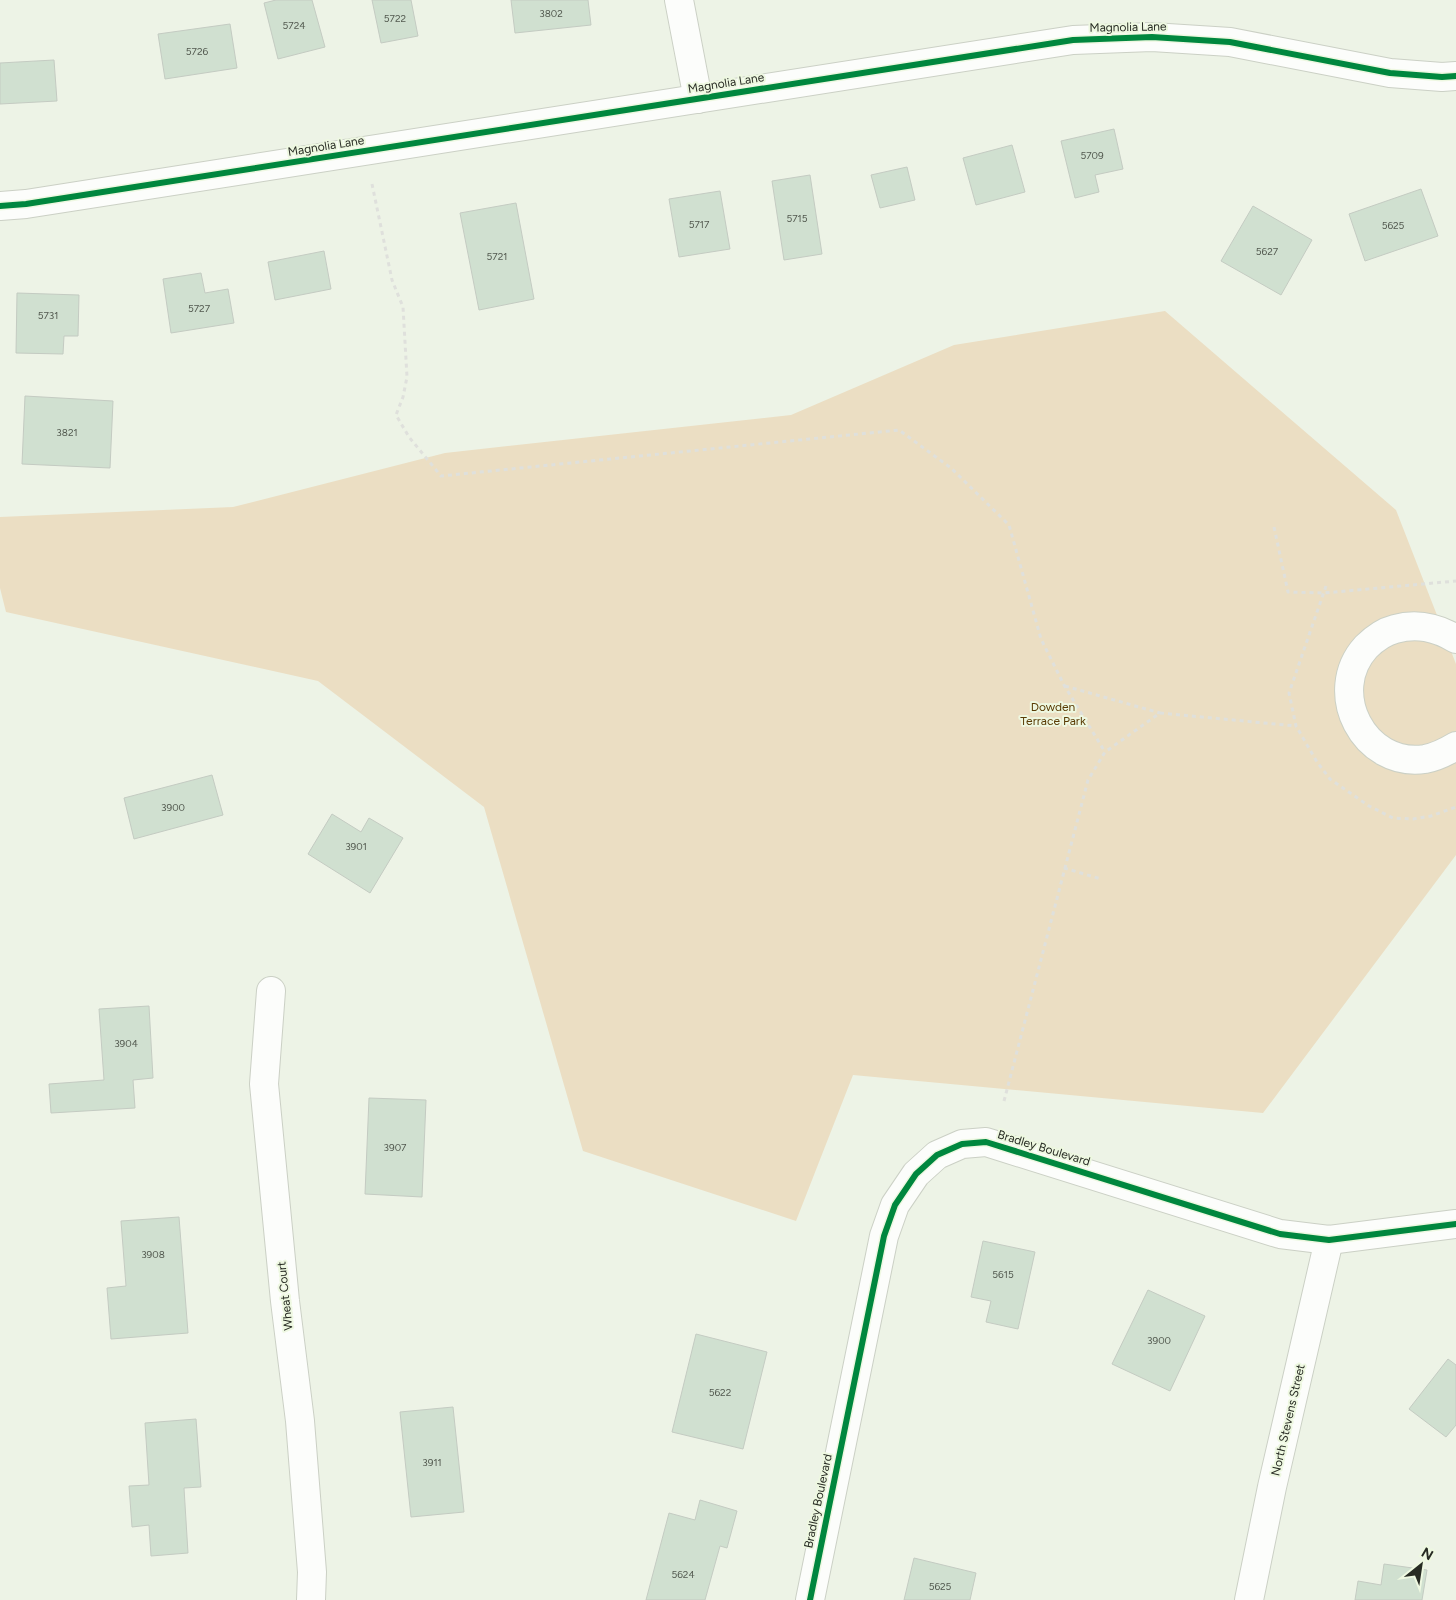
<svg xmlns="http://www.w3.org/2000/svg" width="1456" height="1600" viewBox="0 0 1456 1600" font-family="Figtree,sans-serif">
<rect width="100%" height="100%" fill="#edf3e6"/>
<polygon fill="#ebdec3" points="1165,311 1396,510 1456,664 1456,855 1263,1113 853,1075 796,1221 583,1151 484,807 318,681 6,612 0,588 0,517 233,507 445,453 791,415 954,345"/>
<g fill="#d0e0d0" stroke="#c4cbc2">
<polygon points="276,0 312,0 325,47 278,59 264,3"/>
<polygon points="372,0 411,0 418,36 381,43"/>
<polygon points="511,0 588,0 591,25 515,33"/>
<polygon points="230,24 237,68 165,79 158,34"/>
<polygon points="54,60 57,101 0,104 0,63"/>
<polygon points="1114,129 1123,169 1095,175 1099,192 1075,198 1061,141"/>
<polygon points="1012,145 1025,192 976,205 963,158"/>
<polygon points="907,167 915,200 880,208 871,175"/>
<polygon points="810,175 822,254 784,260 772,181"/>
<polygon points="1421,189 1438,236 1365,261 1349,214"/>
<polygon points="720,191 730,249 679,257 669,199"/>
<polygon points="516,203 534,299 479,310 460,213"/>
<polygon points="1253,206 1312,240 1281,295 1221,261"/>
<polygon points="324,251 331,289 275,300 268,262"/>
<polygon points="201,273 205,293 228,289 234,323 171,333 163,279"/>
<polygon points="17,293 79,295 78,336 64,336 63,354 16,353"/>
<polygon points="25,396 113,401 110,468 22,464"/>
<polygon points="212,775 223,815 134,839 124,798"/>
<polygon points="332,814 361,832 369,818 403,838 370,893 308,854"/>
<polygon points="149,1006 153,1078 133,1080 135,1108 51,1113 49,1084 104,1080 99,1009"/>
<polygon points="369,1098 426,1100 422,1197 365,1194"/>
<polygon points="179,1217 188,1333 111,1339 107,1288 126,1286 121,1221"/>
<polygon points="983,1241 1035,1252 1018,1329 986,1322 991,1301 971,1297"/>
<polygon points="1148,1290 1205,1316 1170,1391 1112,1364"/>
<polygon points="696,1334 767,1352 743,1449 672,1432"/>
<polygon points="1448,1359 1456,1365 1456,1425 1446,1437 1409,1409"/>
<polygon points="453,1407 464,1512 411,1517 400,1412"/>
<polygon points="196,1419 201,1487 184,1488 188,1553 151,1556 149,1525 132,1527 129,1486 149,1485 145,1423"/>
<polygon points="700,1500 737,1511 727,1548 720,1546 705,1600 646,1600 669,1513 695,1520"/>
<polygon points="914,1558 976,1573 970,1600 904,1600"/>
<polygon points="1384,1564 1427,1570 1422,1600 1355,1600 1358,1581 1381,1585"/>
</g>
<g fill="none" stroke-linecap="round" stroke-linejoin="round">
<defs>
<g id="street">
<polyline points="679,0 698,99"/>
<path d="M 1456,639 C 1436,627 1417,623 1395,629 C 1383,632 1374,639 1366,647 C 1325,692 1364,768 1425,759 C 1436,757 1446,752 1456,746"/>
<polyline points="271,991 264,1084 285,1301 300,1421 312,1572 311,1600"/>
<polyline points="810,1600 884,1236 895,1205 916,1174 937,1155 962,1144 986,1142 1280,1234 1329,1240 1456,1224"/>
<polyline points="1249,1600 1272,1487 1329,1240"/>
</g>
<polyline id="secondary" points="0,206 26,204 1073,40 1152,37 1230,42 1390,73 1442,77 1456,76"/>
</defs>
<use href="#street" stroke="#cbd0c5" stroke-width="30"/>
<use href="#secondary" stroke="#cbd0c5" stroke-width="30"/>
<g stroke="#dfe0dc" stroke-width="3" stroke-dasharray="4 4" stroke-linecap="butt">
<polyline points="372,184 392,280 403,307 407,377 403,397 396,415 409,437 441,476 899,430 951,468 1009,525 1041,639 1064,685 1105,752"/>
<polyline points="1274,527 1288,592 1324,593 1456,581"/>
<polyline points="1326,586 1289,693 1296,726 1317,762 1330,779 1369,806 1393,818 1413,819 1431,816 1456,807"/>
<polyline points="1065,686 1160,713"/>
<polyline points="1064,868 1101,879"/>
<polyline points="1004,1101 1088,780 1105,752 1160,713 1296,726"/>
</g>
<use href="#street" stroke="#fcfdfb" stroke-width="28"/>
<use href="#secondary" stroke="#fcfdfb" stroke-width="28"/>
<defs>
<g id="cycleway">
<polyline points="0,206 26,204 1073,40 1152,37 1230,42 1390,73 1442,77 1456,76"/>
<polyline points="810,1600 884,1236 895,1205 916,1174 937,1155 962,1144 986,1142 1280,1234 1329,1240 1456,1224"/>
</g>
</defs>
<use href="#cycleway" stroke="#eef8e1" stroke-width="9"/>
<use href="#cycleway" stroke="#00873e" stroke-width="6"/>
</g>
<g text-anchor="middle" stroke-width="4" stroke-linejoin="round" paint-order="stroke">
<g font-size="10" fill="#52594f">
<text x="551" y="17">3802</text>
<text x="395" y="22">5722</text>
<text x="294" y="29">5724</text>
<text x="197" y="55">5726</text>
<text x="1092" y="159">5709</text>
<text x="797" y="222">5715</text>
<text x="699" y="228">5717</text>
<text x="1393" y="229">5625</text>
<text x="1267" y="255">5627</text>
<text x="497" y="260">5721</text>
<text x="199" y="312">5727</text>
<text x="48" y="319">5731</text>
<text x="67" y="436">3821</text>
<text x="173" y="811">3900</text>
<text x="356" y="850">3901</text>
<text x="126" y="1047">3904</text>
<text x="395" y="1151">3907</text>
<text x="153" y="1258">3908</text>
<text x="1003" y="1278">5615</text>
<text x="1159" y="1344">3900</text>
<text x="720" y="1396">5622</text>
<text x="432" y="1466">3911</text>
<text x="683" y="1578">5624</text>
<text x="940" y="1590">5625</text>
</g>
<g font-size="12" fill="#272b23" stroke="#eef8e1">
<text transform="translate(1128 27) rotate(-1)" y="4">Magnolia Lane</text>
<text transform="translate(726 83) rotate(-9)" y="4">Magnolia Lane</text>
<text transform="translate(326 146) rotate(-9)" y="4">Magnolia Lane</text>
<text transform="translate(1044 1148) rotate(17)" y="4">Bradley Boulevard</text>
<text transform="translate(285 1296) rotate(-96)" y="4">Wheat Court</text>
<text transform="translate(1288 1420) rotate(-77)" y="4">North Stevens Street</text>
<text transform="translate(818 1501) rotate(-78)" y="4">Bradley Boulevard</text>
</g>
<g font-size="12" fill="#593b04" stroke="#eef8e1">
<text x="1053" y="711">Dowden<tspan x="1053" dy="14">Terrace Park</tspan></text>
</g>
</g>
<g transform="translate(1421 1565) rotate(30)" stroke="#eef8e1" stroke-width="4" paint-order="stroke">
<path d="M0-4L9 19L0 12L-9 19Z" fill="#272b23"/>
<text y="-8" font-size="14" font-weight="bold" text-anchor="middle" fill="#272b23">N</text>
</g>
</svg>
